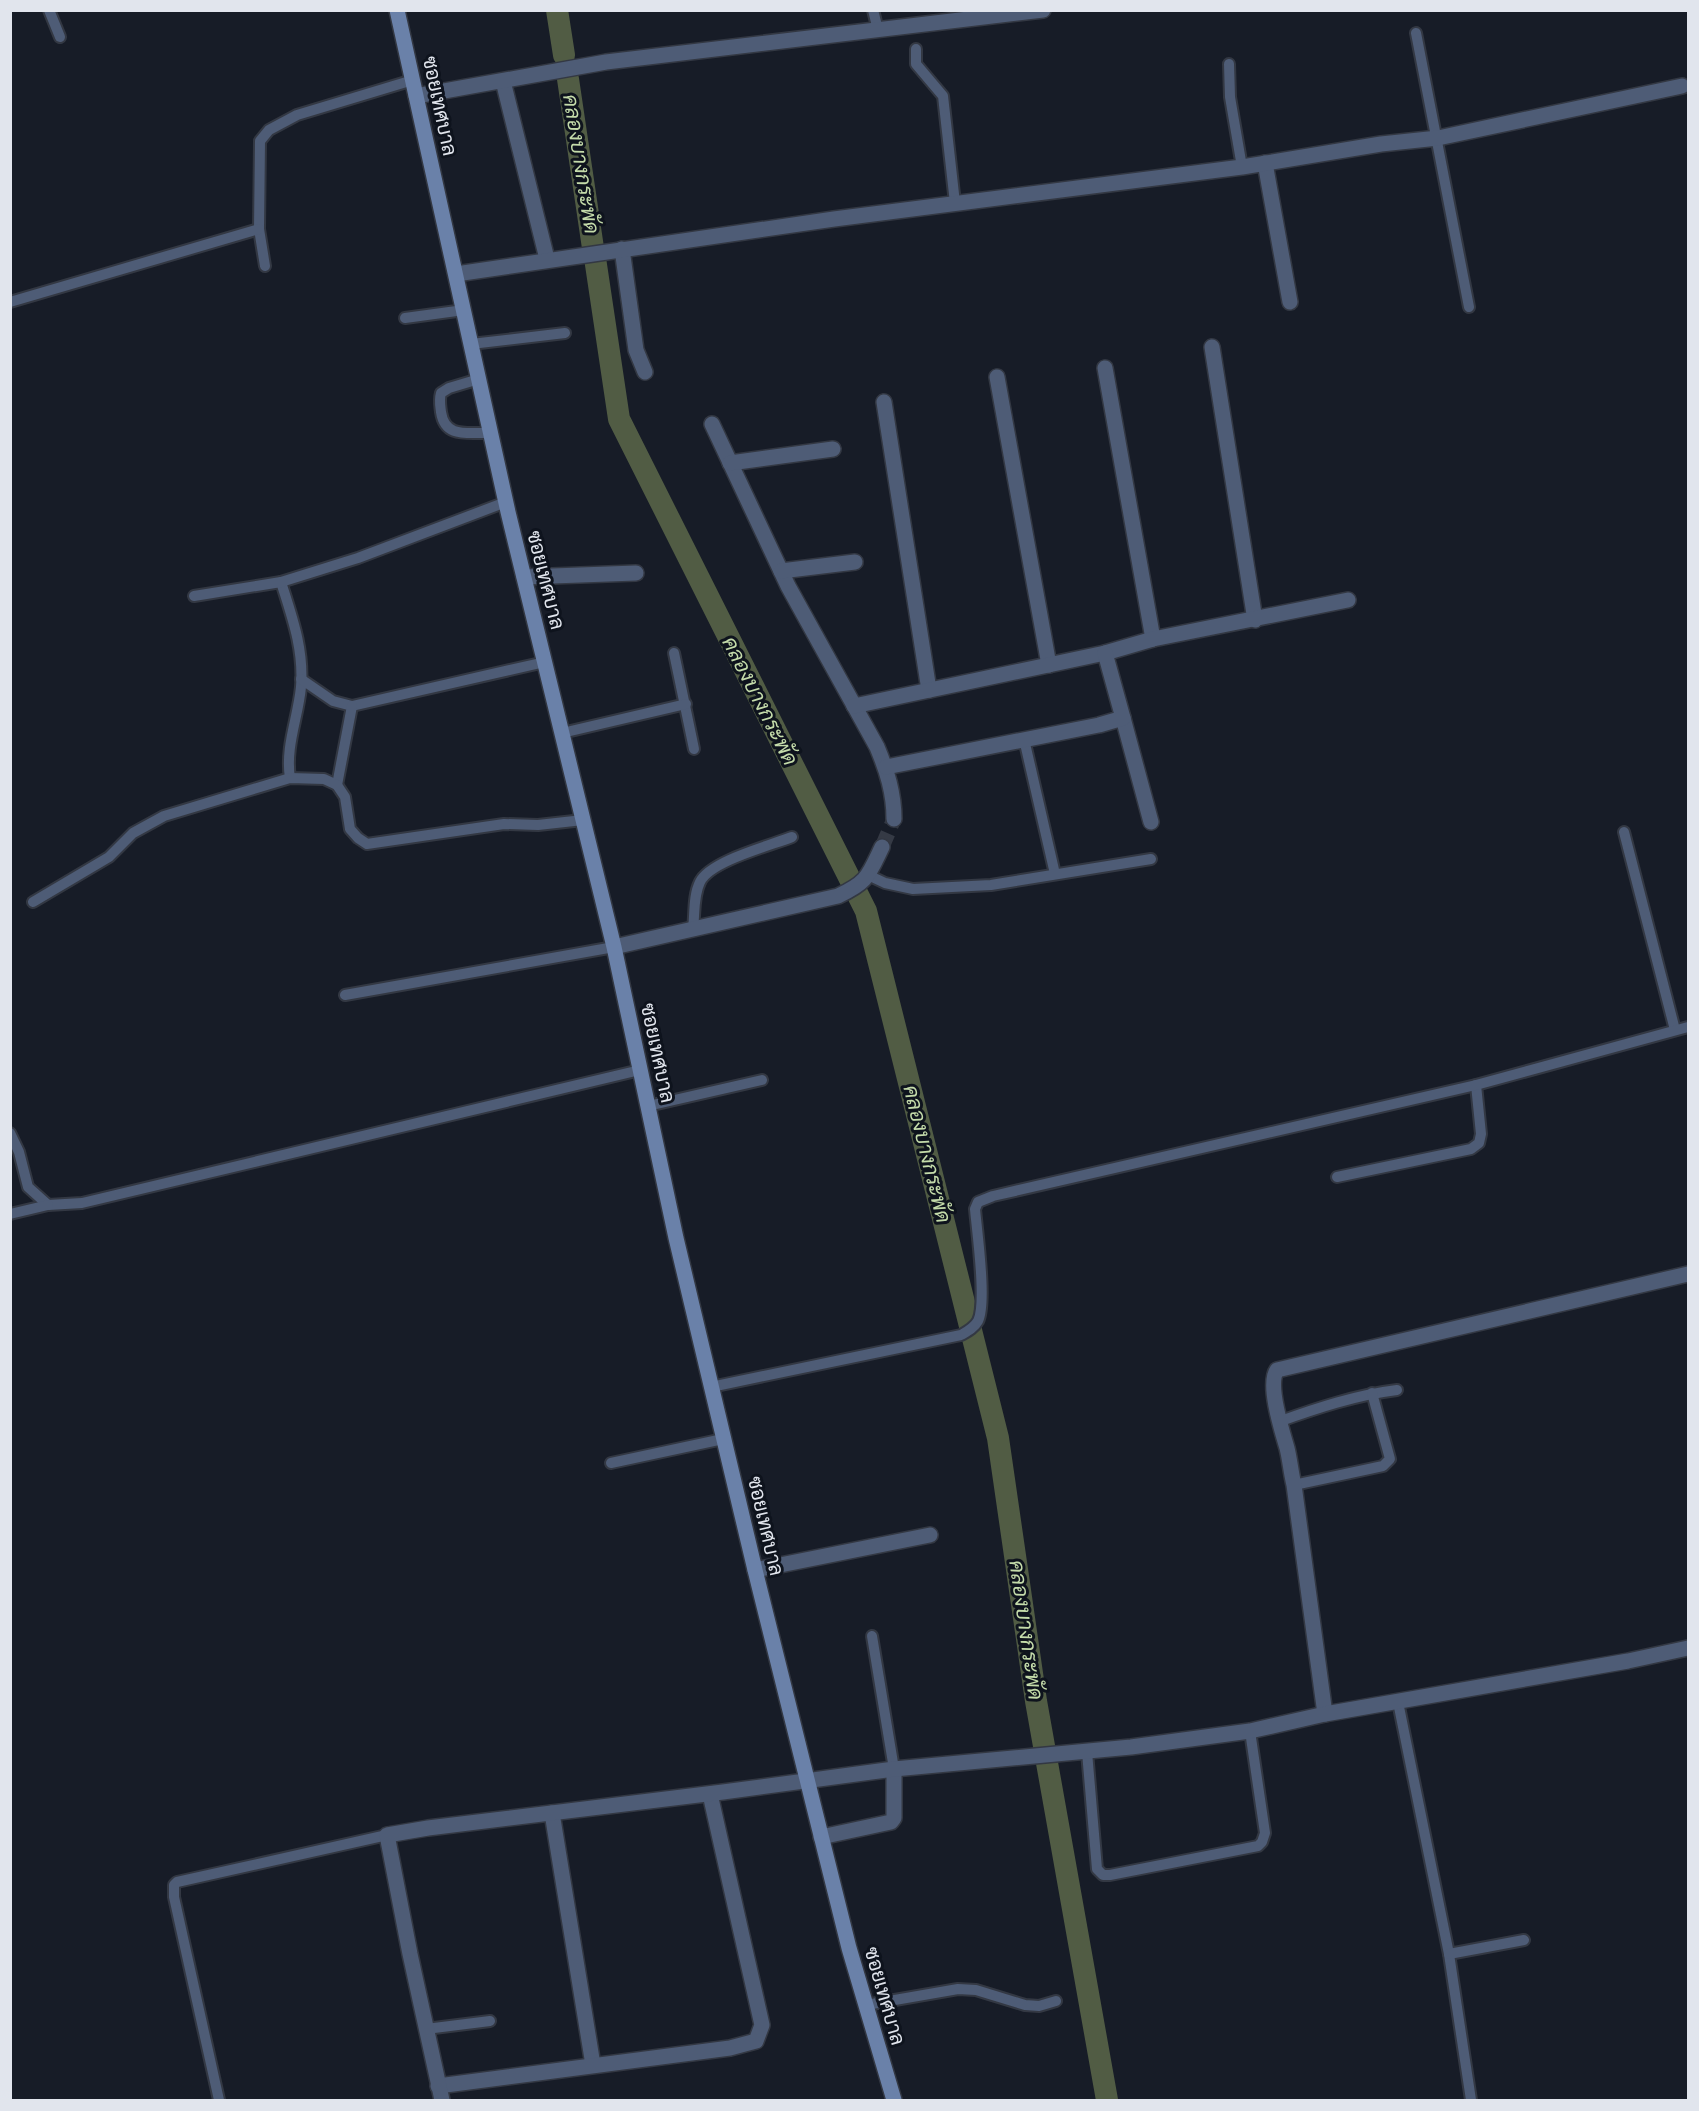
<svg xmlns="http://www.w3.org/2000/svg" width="1699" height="2111" viewBox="0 0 1699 2111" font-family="'Nunito Sans',Sarabun,sans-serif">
<rect width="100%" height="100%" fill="#171c27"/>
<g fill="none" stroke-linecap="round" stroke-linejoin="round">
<g stroke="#515c44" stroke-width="22">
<polyline points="557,10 564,55"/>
<polyline points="568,79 593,248"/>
<polyline points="595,258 619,419 866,911 998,1438 1036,1701 1107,2100"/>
</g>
<polyline stroke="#353a45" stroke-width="15" stroke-dasharray="15 8" stroke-linecap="butt" points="882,847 894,819"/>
<defs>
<g id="lane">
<polyline points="49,10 60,37"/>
<polyline points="873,10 878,30"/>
<polyline points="1416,33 1469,307"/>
<polyline points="916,49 916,64 943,96 955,203"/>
<polyline points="1229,64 1230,97 1242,167"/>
<polyline points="265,266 259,229 260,141 269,130 297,115 413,80"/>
<polyline points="10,302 259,229"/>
<polyline points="405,318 464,310"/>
<polyline points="471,344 565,333"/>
<path d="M 479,379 L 449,388 L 441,393 C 439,400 440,404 441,412 C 445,439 468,432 491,433"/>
<path d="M 281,582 C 292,617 304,649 301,687 C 298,718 285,747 290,778"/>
<polyline points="194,596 281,582 358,558 506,502"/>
<polyline points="674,653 694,749"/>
<polyline points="301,679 333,701 352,706 545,662"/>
<polyline points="562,733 686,704"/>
<polyline points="1024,739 1055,874"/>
<polyline points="337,785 352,706"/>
<polyline points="1624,832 1675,1030"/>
<polyline points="868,875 885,883 913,889 991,885 1151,859"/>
<polyline points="33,902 109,857 133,833 164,816 290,778 324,779 337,785 345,797 350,829 358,838 367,844 504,824 538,825 583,820"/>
<path d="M 693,929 C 695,914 693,896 700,882 C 710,861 769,846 792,837"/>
<polyline points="345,995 614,947"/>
<polyline points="648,1106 762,1080"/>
<polyline points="10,1133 19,1152 28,1187 48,1205 82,1203 640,1070"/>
<polyline points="1337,1177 1471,1149 1479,1143 1481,1134 1476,1085"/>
<polyline points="10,1214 48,1205"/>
<path d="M 711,1387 L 961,1335 C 968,1331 974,1328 978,1321 C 987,1303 977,1232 975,1209 L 978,1202 L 993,1196 L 1476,1085 L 1688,1027"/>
<path d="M 1278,1422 C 1317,1408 1356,1395 1397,1390"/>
<polyline points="611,1463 723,1439"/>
<polyline points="1294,1485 1383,1466 1390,1459 1372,1393"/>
<polyline points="872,1636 894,1769"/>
<polyline points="1398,1702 1449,1954 1471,2100"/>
<polyline points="1087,1752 1097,1869 1103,1875 1110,1875 1258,1846 1262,1842 1265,1833 1250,1731"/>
<polyline points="1449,1954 1524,1940"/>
<polyline points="866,2005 958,1989 976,1990 1025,2005 1039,2006 1056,2001"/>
<polyline points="426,2029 490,2021"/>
<polyline points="219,2100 174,1897 174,1885 177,1882 387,1835"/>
</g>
<g id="street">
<polyline points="503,81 547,259"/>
<polyline points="416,96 606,62 1043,10"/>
<polyline points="1265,163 1290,302"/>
<polyline points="622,249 636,350 645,372"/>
<polyline points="456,274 834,219 1242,167 1381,144 1438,138 1682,86"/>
<polyline points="1212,347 1255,620"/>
<polyline points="1105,368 1153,639"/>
<polyline points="997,377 1049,665"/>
<polyline points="884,402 929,690"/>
<path d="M 712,424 L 788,586 L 877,747 C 887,771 894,793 894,819"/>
<polyline points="730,463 833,449"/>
<polyline points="781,571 855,562"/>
<polyline points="524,577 636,573"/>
<polyline points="854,706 1105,653 1153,639 1348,600"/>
<polyline points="1123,718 1151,822"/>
<polyline points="886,767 1099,725 1123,718 1105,653"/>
<path d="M 614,947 L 838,896 C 868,882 868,876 882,847"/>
<polyline points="755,1570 930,1535"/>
<path d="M 1325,1714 L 1294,1485 C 1291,1473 1290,1460 1287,1448 C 1282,1431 1267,1384 1277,1370 L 1688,1274"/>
<polyline points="552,1813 593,2065"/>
<polyline points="821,1837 891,1822 894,1818 894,1769"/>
<polyline points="438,2086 730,2048 756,2041 762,2025 710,1794"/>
<polyline points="442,2100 410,1954 387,1835 428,1828 723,1792 894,1769 1131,1747 1250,1731 1325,1714 1628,1661 1688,1648"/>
</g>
<polyline id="secondary" points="397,10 508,512 614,947 676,1238 755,1570 849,1948 894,2100"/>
</defs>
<use href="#lane" stroke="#333843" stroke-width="14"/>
<use href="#street" stroke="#333843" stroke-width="18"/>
<use href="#secondary" stroke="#333843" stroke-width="18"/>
<use href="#lane" stroke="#4e5c76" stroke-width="10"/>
<use href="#street" stroke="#4e5c76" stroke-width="15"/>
<use href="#secondary" stroke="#6a81a9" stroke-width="15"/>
</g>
<g text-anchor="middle" stroke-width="6" stroke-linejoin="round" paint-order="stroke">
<g font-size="20" fill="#e1e5ed" stroke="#0e131d">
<text transform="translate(440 106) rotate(78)" y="7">ซอยเทศบาล</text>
<text transform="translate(546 580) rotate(76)" y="7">ซอยเทศบาล</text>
<text transform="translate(658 1053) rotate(78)" y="7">ซอยเทศบาล</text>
<text transform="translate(766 1526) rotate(77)" y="7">ซอยเทศบาล</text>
<text transform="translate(885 1996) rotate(74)" y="7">ซอยเทศบาล</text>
</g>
<g font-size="21" font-style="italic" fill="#c4dbaa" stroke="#0e131d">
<text transform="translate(581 164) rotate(81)" y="7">คลองบางกระพัด</text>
<text transform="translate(760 701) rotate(63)" y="7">คลองบางกระพัด</text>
<text transform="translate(927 1154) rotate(76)" y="7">คลองบางกระพัด</text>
<text transform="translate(1026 1630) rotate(82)" y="7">คลองบางกระพัด</text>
</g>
</g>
<rect width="1699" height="2111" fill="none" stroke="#e1e5ed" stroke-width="24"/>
</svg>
